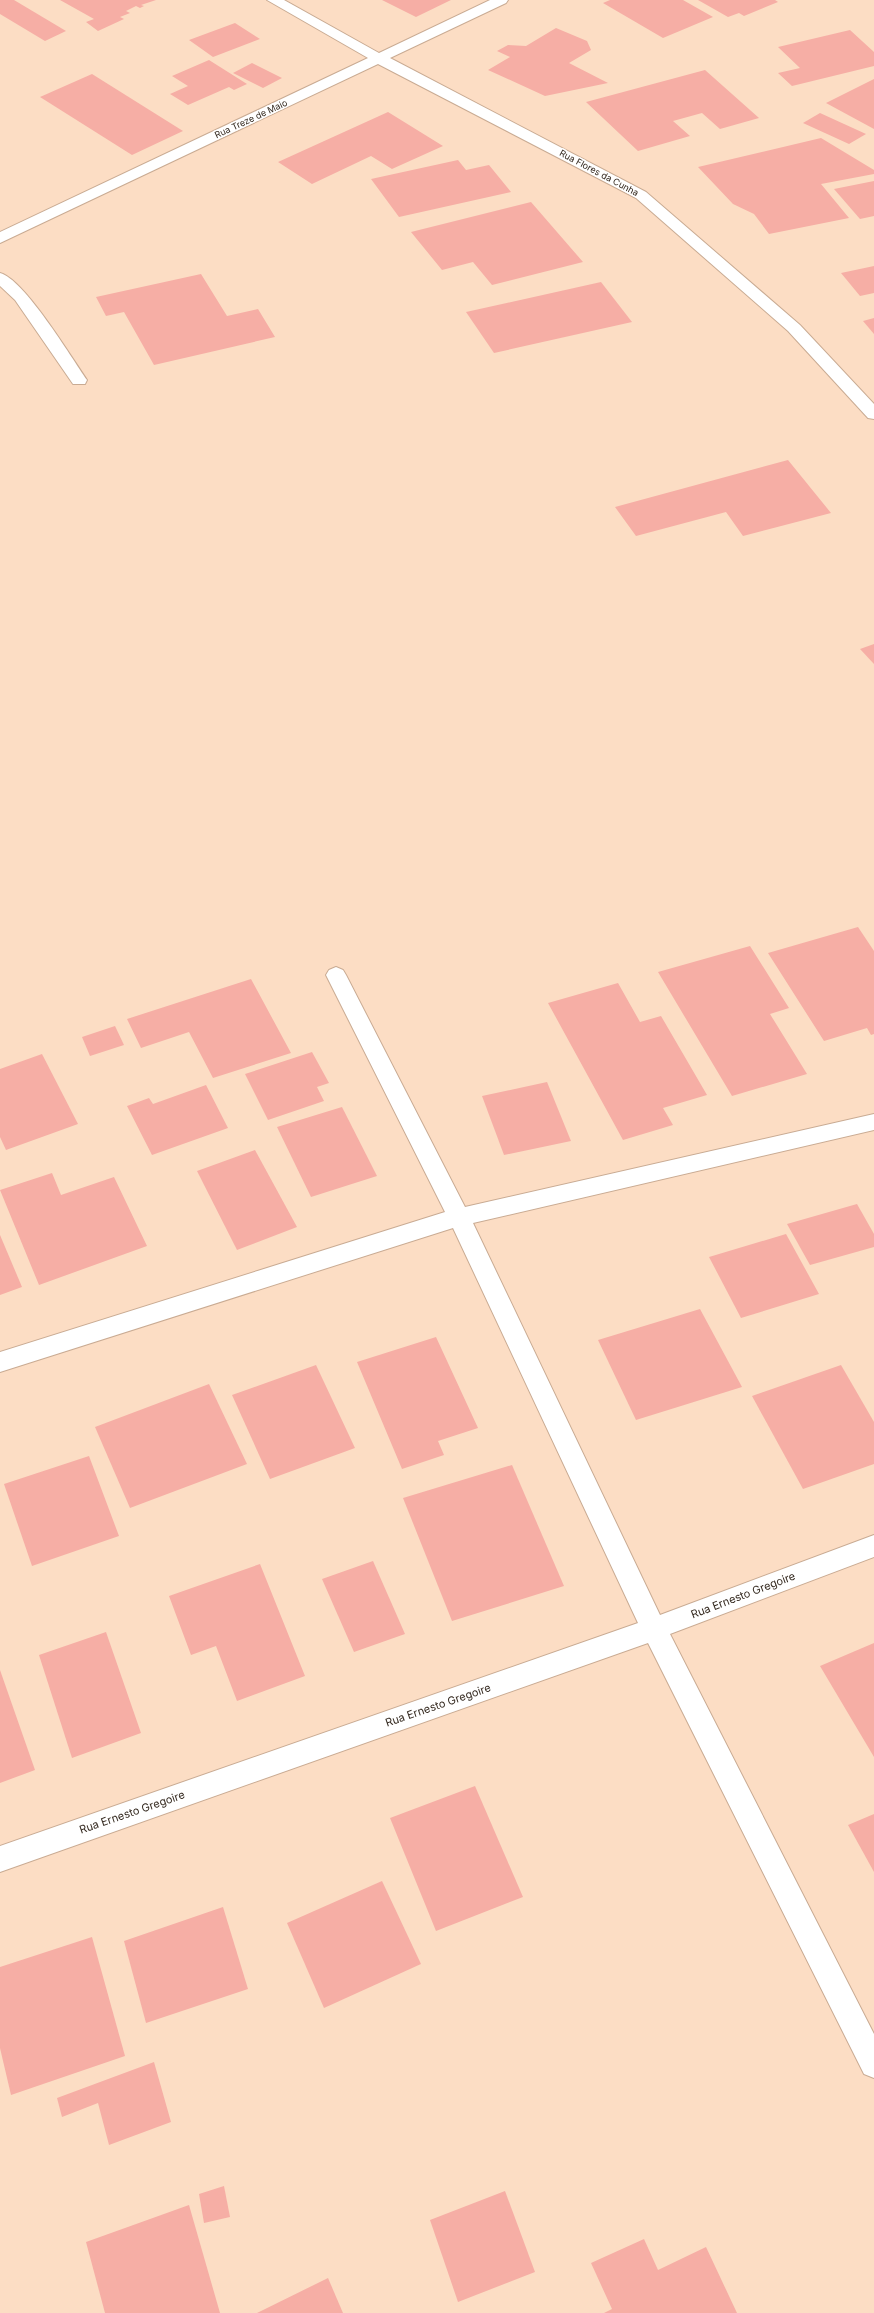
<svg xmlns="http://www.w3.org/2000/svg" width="874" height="2313" viewBox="0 0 874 2313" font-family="Inter,sans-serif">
<rect width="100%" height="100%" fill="#fcddc4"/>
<g fill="#f6aea5">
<polygon points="0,0 14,0 66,31 45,41 0,14"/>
<polygon points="60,0 156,0 141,5 144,6 140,8 136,6 126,11 130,13 120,17 124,19 98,31 86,22 94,19"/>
<polygon points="382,0 451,0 416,17"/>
<polygon points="610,0 683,0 713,17 663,38 603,3"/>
<polygon points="698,0 775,0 778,2 744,16 739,13 728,17"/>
<polygon points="235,23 260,39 213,57 189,40"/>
<polygon points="556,28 587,41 591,50 569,63 608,83 545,96 488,70 510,57 497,51 508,45 526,46"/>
<polygon points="850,30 874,52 874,66 792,86 778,73 800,68 778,47"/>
<polygon points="209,60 247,84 234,90 229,87 188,105 170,94 188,86 172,76"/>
<polygon points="252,63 282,78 263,88 233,73"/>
<polygon points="705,70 759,118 720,129 702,113 673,121 690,136 638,151 586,102"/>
<polygon points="92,74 183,131 132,155 40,97"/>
<polygon points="874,79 874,129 826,103"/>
<polygon points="388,112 443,146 392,169 371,156 312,184 278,162"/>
<polygon points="820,113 866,134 849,144 803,123"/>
<polygon points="821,138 874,170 874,174 821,184 849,218 769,234 754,214 733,204 698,167"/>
<polygon points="458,160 466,170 489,165 511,192 399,217 371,179"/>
<polygon points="874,181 874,216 860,219 834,189"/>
<polygon points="531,202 583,262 492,285 473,262 442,270 411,232"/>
<polygon points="874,266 874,293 860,296 841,273"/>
<polygon points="201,274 227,316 258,309 275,337 154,365 124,312 106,316 96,297"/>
<polygon points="601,282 632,322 494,353 466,312"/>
<polygon points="874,318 874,334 863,321"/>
<polygon points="788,460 831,513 743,536 726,512 636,536 615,507"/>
<polygon points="874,644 874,664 860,649"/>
<polygon points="858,927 874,951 874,1034 871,1035 867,1028 824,1041 768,953"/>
<polygon points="750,946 789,1008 770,1014 807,1074 732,1096 658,972"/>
<polygon points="251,979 291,1053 213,1078 189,1032 141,1048 127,1019"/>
<polygon points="618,983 640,1022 661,1016 707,1095 663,1108 673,1125 623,1140 548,1003"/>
<polygon points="115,1026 124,1045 90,1056 82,1037"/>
<polygon points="312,1052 329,1083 317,1087 324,1101 268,1120 245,1074"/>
<polygon points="42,1054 78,1124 6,1150 0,1137 0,1069"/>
<polygon points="547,1082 571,1141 504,1155 482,1096"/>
<polygon points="206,1085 228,1128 152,1155 127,1106 149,1098 153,1104"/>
<polygon points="342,1107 377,1176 311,1197 277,1127"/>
<polygon points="255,1150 297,1227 237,1250 197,1171"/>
<polygon points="52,1173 61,1195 114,1177 147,1246 39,1285 0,1190"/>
<polygon points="857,1204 874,1234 874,1247 810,1265 787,1224"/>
<polygon points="786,1234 819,1294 741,1318 709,1257"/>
<polygon points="0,1235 22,1287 0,1295"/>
<polygon points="700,1309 742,1387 636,1420 598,1340"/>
<polygon points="436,1337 478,1428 438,1441 444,1455 402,1469 357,1362"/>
<polygon points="316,1365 355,1448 270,1479 232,1395"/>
<polygon points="841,1365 874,1422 874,1464 803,1489 752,1396"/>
<polygon points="209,1384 247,1464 130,1508 95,1427"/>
<polygon points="89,1456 119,1536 32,1566 4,1484"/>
<polygon points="512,1465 564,1586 452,1621 403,1498"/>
<polygon points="373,1561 405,1634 354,1652 322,1579"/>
<polygon points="260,1564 305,1676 237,1701 216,1646 191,1655 169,1596"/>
<polygon points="106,1632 141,1733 72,1758 39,1655"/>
<polygon points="874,1643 874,1757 820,1666"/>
<polygon points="0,1670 35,1770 0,1783"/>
<polygon points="475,1786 523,1897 436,1931 390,1818"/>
<polygon points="874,1814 874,1872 848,1825"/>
<polygon points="382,1881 421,1964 324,2008 287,1923"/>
<polygon points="223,1907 248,1989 146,2023 124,1941"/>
<polygon points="92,1937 125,2056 11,2095 0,2048 0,1967"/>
<polygon points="154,2062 171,2122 109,2145 98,2103 62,2117 57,2098"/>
<polygon points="224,2186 230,2217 204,2223 199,2194"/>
<polygon points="505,2191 535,2272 458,2302 430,2220"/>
<polygon points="189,2205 220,2313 105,2313 86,2242"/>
<polygon points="644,2239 658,2270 706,2247 737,2313 604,2313 612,2309 591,2263"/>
<polygon points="328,2278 343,2313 257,2313"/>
</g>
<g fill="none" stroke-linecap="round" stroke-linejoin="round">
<defs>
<g id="minor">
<polygon points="267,0 284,0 379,53 490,0 508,0 506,3 390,58 646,192 800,325 874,404 874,419 868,418 788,331 636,198 378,64 0,243 0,232 368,58"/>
<path d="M 0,273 C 24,279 71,357 87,380 L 85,384 L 73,384 L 15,300 L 0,286 Z"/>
<polygon points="336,967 343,970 346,975 465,1207 874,1114 874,1130 473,1223 660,1615 874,1535 874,1557 670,1634 874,2034 874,2078 864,2074 648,1643 0,1872 0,1846 638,1623 453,1228 0,1372 0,1352 445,1212 326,975 329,970"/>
</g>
</defs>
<use href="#minor" stroke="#c9ab93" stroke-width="2"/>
<use href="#minor" fill="#fff" fill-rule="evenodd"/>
</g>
<g text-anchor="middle" stroke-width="3" stroke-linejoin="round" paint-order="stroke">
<g font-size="9" fill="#352a20" stroke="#fff">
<text transform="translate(251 119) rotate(-25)" y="3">Rua Treze de Maio</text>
<text transform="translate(599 173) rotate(28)" y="3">Rua Flores da Cunha</text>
</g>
<g font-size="11" fill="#352a20" stroke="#fff">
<text transform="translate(743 1595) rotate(-21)" y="4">Rua Ernesto Gregoire</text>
<text transform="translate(438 1705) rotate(-19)" y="4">Rua Ernesto Gregoire</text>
<text transform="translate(132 1812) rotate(-19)" y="4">Rua Ernesto Gregoire</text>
</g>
</g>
</svg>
